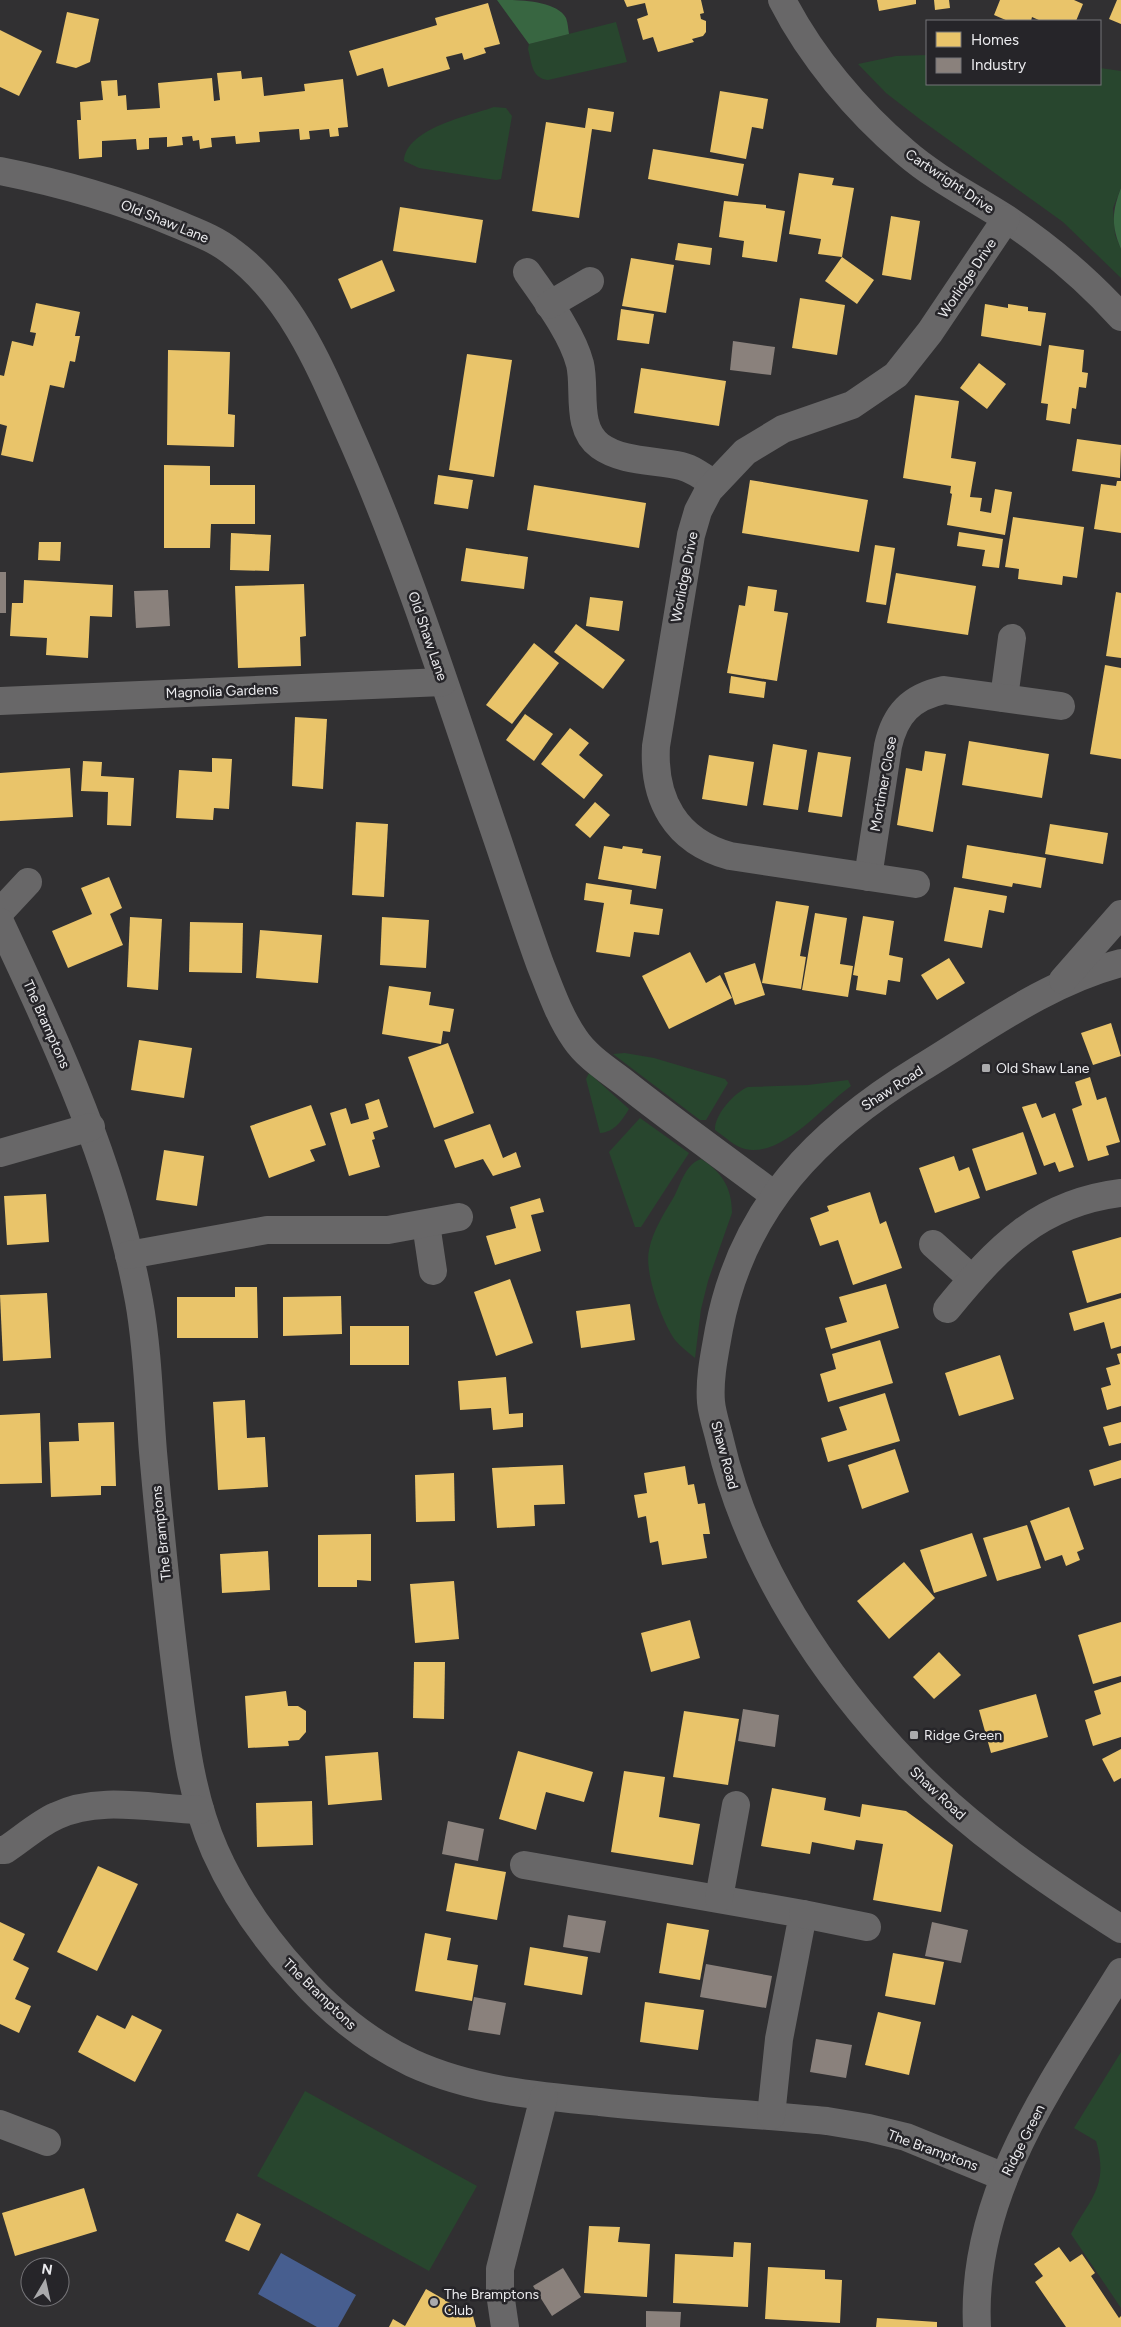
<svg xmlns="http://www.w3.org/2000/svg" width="1121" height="2327" viewBox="0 0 1121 2327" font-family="Figtree,sans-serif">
<rect width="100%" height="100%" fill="#313032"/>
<g fill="#28462e">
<path d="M 616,22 L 627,62 L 548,80 C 531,78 532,63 528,49 L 529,44 Z"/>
<polygon points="927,55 927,84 1100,84 1100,68 1121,71 1121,188 1113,208 1115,235 1121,249 1121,278 1063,222 921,120 886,93 858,64 896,56"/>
<path d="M 494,107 L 506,108 L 512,116 L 501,179 L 496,180 L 419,168 L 404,161 C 406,128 469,116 494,107 Z"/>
<polygon points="625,1053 654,1058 725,1079 728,1083 706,1120 700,1120 613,1054"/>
<path d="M 589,1073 L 629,1109 C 622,1120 615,1132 600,1133 L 586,1079 Z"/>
<path d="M 848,1080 L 851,1086 C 823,1106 782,1158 745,1149 C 735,1147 724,1136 715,1130 C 714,1115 735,1092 748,1087 L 808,1085 Z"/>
<polygon points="640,1118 689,1153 641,1227 635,1227 609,1152"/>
<path d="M 701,1159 C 722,1172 732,1188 732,1213 L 708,1281 L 701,1309 L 695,1358 C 688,1352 681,1347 675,1340 C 662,1322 644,1272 649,1250 C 653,1230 665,1212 675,1195 C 681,1182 687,1163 701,1159 Z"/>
<path d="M 1121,2052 L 1121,2308 L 1071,2234 C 1091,2197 1109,2186 1096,2141 L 1074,2128 Z"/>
<polygon points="305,2091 477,2186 429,2271 257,2176"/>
</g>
<g fill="#386641">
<path d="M 497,0 C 517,0 556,0 566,18 C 568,23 568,29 569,34 L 529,44 Z"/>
<path d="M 1121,188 L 1121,249 C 1111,226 1112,211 1121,188 Z"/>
</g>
<polygon fill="#475e8f" points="281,2253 356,2295 338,2327 317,2327 258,2294"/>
<g fill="#e9c46a">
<polygon points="624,0 701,0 704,13 700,14 701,19 706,21 706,32 703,36 692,39 694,42 658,52 653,37 643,40 637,19 648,15 645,3 627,7"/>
<polygon points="877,0 916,0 916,4 879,11"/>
<polygon points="934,0 949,0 950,8 935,10"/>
<polygon points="1000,0 1074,0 1083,4 1076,21 1041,21 1032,17 1031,21 1008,21 994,15"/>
<polygon points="1117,0 1121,0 1121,24 1109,19"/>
<polygon points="488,3 500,44 484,48 486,53 464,60 462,53 446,57 450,69 388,87 383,68 357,76 349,51 437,25 435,18"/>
<polygon points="67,12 99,19 90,62 76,68 56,63"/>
<polygon points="0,30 42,51 19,96 0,87"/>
<polygon points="241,71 242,79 262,77 264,96 305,91 304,84 343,79 348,127 338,128 339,136 330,137 329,129 309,131 310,139 300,140 299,129 259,132 260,142 236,144 235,136 211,138 212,147 200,149 199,140 193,141 192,136 182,137 183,145 167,147 167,137 149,138 149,149 137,150 136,139 102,141 102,157 79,159 77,120 81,120 80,102 103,100 101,81 117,80 118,96 126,95 127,110 160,108 158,83 212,78 214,101 220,100 217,73"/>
<polygon points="720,91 768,99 763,129 752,127 746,159 710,152"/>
<polygon points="588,108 614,112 611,132 592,129 579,218 532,211 546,122 585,128"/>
<polygon points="653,149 744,164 738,196 648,179"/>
<polygon points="799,173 834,178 832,185 854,188 842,257 874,280 857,304 825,281 842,257 818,254 821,239 789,234"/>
<polygon points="724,201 766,205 766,208 785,211 777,262 742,257 744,241 719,237"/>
<polygon points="400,207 483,220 476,263 393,251"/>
<polygon points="891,216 920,221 911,280 882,275"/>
<polygon points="678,243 712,248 710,265 675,260"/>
<polygon points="631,258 674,265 666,313 622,306"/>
<polygon points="382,260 395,291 351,309 338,279"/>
<polygon points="800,298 845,305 837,355 792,348"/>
<polygon points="36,303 80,312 75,336 80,336 75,362 70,361 64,388 50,385 33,462 1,455 7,426 0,424 0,375 4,376 12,341 33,346 36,333 30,332"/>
<polygon points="985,304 1008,308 1008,304 1028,307 1028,311 1046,313 1041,346 981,336"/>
<polygon points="621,309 654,314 649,344 617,340"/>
<polygon points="1049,345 1084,350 1082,372 1088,373 1086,388 1079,387 1076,409 1072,408 1070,424 1046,420 1048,404 1041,403"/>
<polygon points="168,350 230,352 228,414 235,415 234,447 167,445"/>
<polygon points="467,354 512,360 494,477 449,470"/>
<polygon points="979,363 1006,384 987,409 960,388"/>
<polygon points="641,368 726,381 719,426 634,413"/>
<polygon points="915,395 959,401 951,458 976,462 970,497 982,498 980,511 991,513 995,489 1012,492 1005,535 947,525 952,494 950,493 951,486 903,478"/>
<polygon points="1077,439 1121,445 1120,478 1072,471"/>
<polygon points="164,465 210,466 210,485 255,485 255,524 211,524 210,548 164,548"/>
<polygon points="438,475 473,480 468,509 434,504"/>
<polygon points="750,480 868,500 859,552 742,533"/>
<polygon points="1117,481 1121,481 1121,533 1094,529 1101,484 1116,486"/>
<polygon points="534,485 646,503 639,548 527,530"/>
<polygon points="1013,517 1084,527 1077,578 1063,576 1062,585 1018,579 1019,569 1005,567"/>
<polygon points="959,532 1003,539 999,568 982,566 985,550 957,546"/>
<polygon points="231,533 271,535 269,571 230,570"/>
<polygon points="39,542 61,542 60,561 38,560"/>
<polygon points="875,545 895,548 886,605 866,602"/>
<polygon points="466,548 528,557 524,589 461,581"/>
<polygon points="896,573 976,586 968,635 887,623"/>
<polygon points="24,580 113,585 112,617 90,616 88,658 46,655 47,638 10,636 12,603 23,603"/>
<polygon points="304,584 306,636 300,637 301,666 238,668 235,586"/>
<polygon points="748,586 777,590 774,611 788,613 777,681 727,673 739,605 745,606"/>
<polygon points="1116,592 1121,593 1121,658 1106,656"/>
<polygon points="590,597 623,601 619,631 586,626"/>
<polygon points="576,624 625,660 603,689 554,652"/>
<polygon points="534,643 559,663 512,724 486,705"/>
<polygon points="1105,665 1121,668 1121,759 1090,754"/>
<polygon points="731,676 766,682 764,698 729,693"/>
<polygon points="525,714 553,734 534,761 506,740"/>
<polygon points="295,717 327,719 323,789 292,786"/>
<polygon points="570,728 589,743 579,755 603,775 584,799 541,764"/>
<polygon points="969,741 1049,754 1042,798 962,785"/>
<polygon points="773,744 807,750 798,810 763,805"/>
<polygon points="925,751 946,754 933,832 897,825 906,768 922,771"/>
<polygon points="818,752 851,757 842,817 808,812"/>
<polygon points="709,755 754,762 747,806 702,799"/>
<polygon points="212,758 232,759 229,809 214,808 213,820 176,818 179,770 212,772"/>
<polygon points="83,761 102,762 101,776 134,778 131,826 107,825 108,792 81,791"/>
<polygon points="70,768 73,817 0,821 0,773"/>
<polygon points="595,802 610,815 590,838 575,825"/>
<polygon points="356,822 388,824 384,897 352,895"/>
<polygon points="1050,824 1108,833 1103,864 1045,854"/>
<polygon points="967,845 1046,858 1041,888 1013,883 1012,887 962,878"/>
<polygon points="604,846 622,849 623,846 643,849 642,853 661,856 656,889 598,879"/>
<polygon points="109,877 122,908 110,914 123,945 68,968 52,931 92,914 81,888"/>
<polygon points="586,883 632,890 630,904 663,909 659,935 634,932 630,957 596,952 604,903 584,900"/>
<polygon points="954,887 1007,896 1004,913 989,910 982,948 944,941"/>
<polygon points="776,901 809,906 800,956 806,957 801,989 762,983"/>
<polygon points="815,913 847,918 840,964 853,966 848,997 802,990"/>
<polygon points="863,916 894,921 889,955 903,958 900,982 888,980 886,995 856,990 858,976 853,975"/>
<polygon points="130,917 162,919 158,990 127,987"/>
<polygon points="382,917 429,920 426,968 380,965"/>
<polygon points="190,922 243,923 242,973 189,972"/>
<polygon points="260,930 322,935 318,983 256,978"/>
<polygon points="690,952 706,983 720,975 732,998 669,1029 642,976"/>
<polygon points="949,958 965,983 937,1000 921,975"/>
<polygon points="755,963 765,995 735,1005 724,973"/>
<polygon points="389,986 431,992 429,1005 454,1009 450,1032 443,1031 441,1044 382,1034"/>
<polygon points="1111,1023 1121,1056 1093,1065 1081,1033"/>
<polygon points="139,1040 192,1048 184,1098 131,1090"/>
<polygon points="448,1043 474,1113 434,1128 408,1057"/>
<polygon points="1090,1077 1097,1100 1106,1097 1120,1142 1106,1146 1109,1155 1088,1161 1072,1109 1082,1105 1075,1082"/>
<polygon points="379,1099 388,1127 373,1132 375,1139 372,1140 380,1167 349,1176 330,1113 346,1108 351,1124 369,1119 365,1104"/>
<polygon points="1036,1103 1042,1118 1055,1113 1074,1167 1059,1172 1055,1162 1044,1166 1022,1107"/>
<polygon points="311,1105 326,1145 310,1150 315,1161 269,1178 250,1126"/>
<polygon points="490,1124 503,1158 516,1152 521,1167 493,1176 483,1159 455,1168 444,1140"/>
<polygon points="1023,1132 1037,1174 986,1191 972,1149"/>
<polygon points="164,1150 204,1156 197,1206 156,1200"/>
<polygon points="954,1156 959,1171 969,1167 980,1198 935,1213 919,1168"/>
<polygon points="870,1192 880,1224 886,1221 902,1268 853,1285 838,1240 820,1246 810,1218 829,1211 827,1206"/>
<polygon points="46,1194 49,1242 7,1245 4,1196"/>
<polygon points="540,1198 544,1212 531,1215 541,1251 495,1265 486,1236 516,1228 510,1207"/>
<polygon points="1121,1237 1121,1293 1087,1303 1072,1251"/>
<polygon points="510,1279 533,1343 496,1356 474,1292"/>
<polygon points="886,1284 899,1328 831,1349 825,1328 847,1322 839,1297"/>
<polygon points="235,1287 257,1287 258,1338 177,1338 177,1297 235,1297"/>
<polygon points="47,1293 51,1358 3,1361 0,1295"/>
<polygon points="341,1296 342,1334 283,1336 283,1297"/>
<polygon points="1121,1298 1121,1346 1111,1349 1104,1322 1074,1331 1069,1313"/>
<polygon points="630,1304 635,1340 581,1348 576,1311"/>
<rect x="350" y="1326" width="59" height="39"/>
<polygon points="880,1340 893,1383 828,1402 820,1374 836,1369 832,1354"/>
<polygon points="1121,1353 1121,1406 1107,1410 1101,1388 1111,1385 1106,1368 1120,1364 1117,1354"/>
<polygon points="1000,1355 1014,1399 959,1416 945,1373"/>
<polygon points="506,1377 509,1414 523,1413 523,1427 493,1430 491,1408 460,1410 458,1381"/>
<polygon points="885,1393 900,1441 828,1462 821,1438 847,1430 839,1407"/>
<polygon points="245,1400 247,1438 265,1437 268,1487 218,1490 213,1402"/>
<polygon points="40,1413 42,1483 0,1484 0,1415"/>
<polygon points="114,1422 116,1486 101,1486 101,1495 51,1497 49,1442 79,1441 78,1423"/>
<polygon points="1121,1422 1121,1443 1109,1446 1103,1427"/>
<polygon points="895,1449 909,1492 862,1509 848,1465"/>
<polygon points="1121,1460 1121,1478 1094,1486 1089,1470"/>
<polygon points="563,1465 565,1504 534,1505 535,1526 497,1528 492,1468"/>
<polygon points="685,1466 688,1485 694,1484 698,1504 705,1503 710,1534 703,1534 707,1558 662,1565 658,1541 650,1543 646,1516 638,1518 634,1495 647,1493 644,1473"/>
<polygon points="454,1473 455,1521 416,1522 415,1475"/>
<polygon points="1069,1507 1084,1549 1077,1552 1080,1560 1066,1566 1062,1555 1045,1561 1030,1521"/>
<polygon points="1027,1525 1041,1568 997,1581 983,1538"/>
<polygon points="972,1533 987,1576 934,1593 920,1550"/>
<polygon points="371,1534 371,1581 357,1580 357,1587 318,1587 318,1535"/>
<polygon points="268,1551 270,1590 222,1593 220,1554"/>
<polygon points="904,1562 935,1598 889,1639 857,1601"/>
<polygon points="454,1581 459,1639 415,1643 410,1584"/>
<polygon points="690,1620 700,1658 651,1672 641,1633"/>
<polygon points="1121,1622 1121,1676 1093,1684 1078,1635"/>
<polygon points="939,1652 961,1675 934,1699 913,1677"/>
<polygon points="414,1662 445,1662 444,1719 413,1718"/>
<polygon points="1121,1682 1121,1737 1093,1746 1085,1720 1101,1714 1094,1691"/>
<polygon points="286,1691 288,1706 298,1706 306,1711 306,1732 299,1740 288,1741 289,1746 248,1748 245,1696"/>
<polygon points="1036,1694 1048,1737 991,1753 979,1710"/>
<polygon points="684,1711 739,1719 728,1785 673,1777"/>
<polygon points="1121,1749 1121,1778 1114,1782 1102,1759"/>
<polygon points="518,1751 593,1772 584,1802 546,1792 536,1830 499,1819"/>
<polygon points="378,1752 382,1800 328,1805 325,1756"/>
<polygon points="624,1771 665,1777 659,1817 700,1824 693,1865 611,1852"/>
<polygon points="772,1788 826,1798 824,1810 860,1817 862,1804 906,1811 953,1845 941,1912 873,1900 883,1844 856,1840 854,1850 812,1842 810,1854 761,1846"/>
<polygon points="312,1801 313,1845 257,1847 256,1803"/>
<polygon points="455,1863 506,1872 497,1920 446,1911"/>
<polygon points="98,1866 138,1884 97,1971 57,1952"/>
<polygon points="0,1922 25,1934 13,1960 29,1968 15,1999 31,2006 19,2033 0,2024"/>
<polygon points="667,1923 709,1930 700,1980 659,1973"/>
<polygon points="425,1933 451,1938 447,1960 478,1965 472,2001 415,1991"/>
<polygon points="530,1947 588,1957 582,1995 524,1985"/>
<polygon points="893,1953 944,1962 935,2005 885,1996"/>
<polygon points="645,2002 704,2010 698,2050 640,2042"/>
<polygon points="878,2012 921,2022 909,2075 865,2065"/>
<polygon points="97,2015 125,2029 132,2015 162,2030 135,2082 78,2052"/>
<polygon points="84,2188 97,2231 15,2256 2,2213"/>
<polygon points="237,2213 261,2224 249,2251 225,2241"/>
<polygon points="589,2226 620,2227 618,2242 650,2244 647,2297 584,2293"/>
<polygon points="734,2242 751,2243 748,2307 673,2303 675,2254 733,2257"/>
<polygon points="1059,2247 1070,2262 1082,2254 1095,2273 1091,2276 1119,2318 1121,2316 1121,2327 1066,2327 1035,2282 1043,2276 1034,2264"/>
<polygon points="768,2267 825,2270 825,2279 842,2280 840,2323 765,2319"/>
<polygon points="426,2289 473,2316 476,2327 389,2327 393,2319 405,2326"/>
<polygon points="877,2318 937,2322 937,2327 876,2327"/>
</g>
<g fill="#8a817c">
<polygon points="733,341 775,347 771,375 730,370"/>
<rect x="0" y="572" width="6" height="41"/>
<polygon points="168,590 170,626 136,628 134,591"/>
<polygon points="743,1709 779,1715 775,1747 738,1741"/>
<polygon points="448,1821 484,1829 478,1861 442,1854"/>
<polygon points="568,1915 606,1921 600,1953 563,1947"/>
<polygon points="932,1922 968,1930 961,1963 925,1956"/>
<polygon points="706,1964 772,1976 766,2008 700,1997"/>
<polygon points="474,1997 506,2003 500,2035 468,2030"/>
<polygon points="816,2039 852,2045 846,2078 810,2072"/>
<polygon points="563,2268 581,2297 552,2316 533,2286"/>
<polygon points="646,2311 681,2312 680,2327 646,2327"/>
</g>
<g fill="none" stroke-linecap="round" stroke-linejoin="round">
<g stroke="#686768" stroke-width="28">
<path d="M 782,0 C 811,57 857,111 905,152 C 936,179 973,197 1007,219 C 1050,248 1086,278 1121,317"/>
<path d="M 0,171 C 61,183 120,200 177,224 C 196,232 216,239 232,252 C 290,295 319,364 347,428 C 408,564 452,707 500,847 C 513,886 526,925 540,964 C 550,989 559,1016 575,1039 C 587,1057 608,1070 626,1084 C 674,1122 725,1158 774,1195"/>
<path d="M 527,272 C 545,298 572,333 580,364 C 586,389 575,428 600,446 C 622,462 655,460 681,466 C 693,469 704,477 714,484"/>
<polyline points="549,305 590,281"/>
<polyline points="1004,698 1012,638"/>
<polyline points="0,701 443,682"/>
<path d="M 868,877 L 888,746 C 895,714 911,697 944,690 L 1061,706"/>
<path d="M 916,884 L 730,856 C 675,841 653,799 656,746 L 691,535 L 698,511 L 709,490 L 745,452 L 783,429 L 852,405 L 896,375 L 930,332 L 1006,219"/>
<polyline points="0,912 28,882"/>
<path d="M 0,922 C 58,1046 114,1165 139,1301 C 148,1351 149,1402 153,1452 C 160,1530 168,1609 178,1687 C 185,1742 192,1799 215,1851 C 236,1898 264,1938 299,1976 C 331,2012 368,2042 412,2063 C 471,2090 536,2096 600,2102 C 676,2110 752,2114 827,2121 L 869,2128 L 906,2137 L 1004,2177"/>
<path d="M 1121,963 C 1048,982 985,1029 921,1068 C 818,1131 742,1207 719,1329 C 715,1352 709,1378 711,1402 C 712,1414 717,1428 720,1441 C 748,1563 823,1677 909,1766 C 972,1831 1046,1881 1121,1929"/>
<polyline points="1063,980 1121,914"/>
<polyline points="0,1153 91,1127"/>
<polyline points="426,1224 433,1271"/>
<polyline points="933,1244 972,1279"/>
<polyline points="129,1255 267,1230 388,1230 459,1217"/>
<path d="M 947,1309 C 997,1248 1039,1203 1121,1193"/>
<path d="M 0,1850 L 5,1850 C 22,1839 38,1824 56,1816 C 99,1795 154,1809 200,1810"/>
<polyline points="524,1865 803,1914 779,2039 771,2116"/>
<polyline points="719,1898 736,1805"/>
<polyline points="803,1914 867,1927"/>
<polyline points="0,2124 47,2142"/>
<polyline points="505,2327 500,2293 500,2269 544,2097"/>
<path d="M 977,2327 C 970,2193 1054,2080 1121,1972"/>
</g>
</g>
<g fill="#aaaaac" stroke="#262529" stroke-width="2">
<rect x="981" y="1063" width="10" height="10" rx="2.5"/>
<rect x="909" y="1730" width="10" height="10" rx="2.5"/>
<circle cx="434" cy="2302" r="5"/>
</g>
<g text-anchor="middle" stroke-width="5" stroke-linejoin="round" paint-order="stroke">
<g font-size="14" fill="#ebebee" stroke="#262529">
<text transform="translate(950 181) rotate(34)" y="5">Cartwright Drive</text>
<text transform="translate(165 221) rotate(22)" y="5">Old Shaw Lane</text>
<text transform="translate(967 278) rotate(-56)" y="5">Worlidge Drive</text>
<text transform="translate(684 577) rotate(-79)" y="5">Worlidge Drive</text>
<text transform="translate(428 636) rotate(71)" y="5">Old Shaw Lane</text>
<text transform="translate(222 691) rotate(-2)" y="5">Magnolia Gardens</text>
<text transform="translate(883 784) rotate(-80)" y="5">Mortimer Close</text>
<text transform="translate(47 1024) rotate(66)" y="5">The Bramptons</text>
<text transform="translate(892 1088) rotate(-33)" y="5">Shaw Road</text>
<text transform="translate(725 1455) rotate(75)" y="5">Shaw Road</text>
<text transform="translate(161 1533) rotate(-96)" y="5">The Bramptons</text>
<text transform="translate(938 1793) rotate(43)" y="5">Shaw Road</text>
<text transform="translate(320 1994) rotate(44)" y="5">The Bramptons</text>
<text transform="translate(1023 2140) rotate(-63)" y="5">Ridge Green</text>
<text transform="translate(933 2150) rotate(20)" y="5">The Bramptons</text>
</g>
<g font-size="14" fill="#ebebee" stroke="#262529" text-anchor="start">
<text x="996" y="1073">Old Shaw Lane</text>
<text x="924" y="1740">Ridge Green</text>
<text x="444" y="2299">The Bramptons<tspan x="444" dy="16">Club</tspan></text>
</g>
</g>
<rect x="926" y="20" width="175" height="65" fill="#262529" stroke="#757478"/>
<rect x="936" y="32" width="25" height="15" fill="#e9c46a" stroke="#757478"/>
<text x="971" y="45" font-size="15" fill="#ebebee">Homes</text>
<rect x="936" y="58" width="25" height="15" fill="#8a817c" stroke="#757478"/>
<text x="971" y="70" font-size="15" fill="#ebebee">Industry</text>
<g transform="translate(45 2282) rotate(9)"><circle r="24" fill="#262529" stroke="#757478"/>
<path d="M0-4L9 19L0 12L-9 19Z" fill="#aaaaac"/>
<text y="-8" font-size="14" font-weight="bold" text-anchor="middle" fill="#ebebee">N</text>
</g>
</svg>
